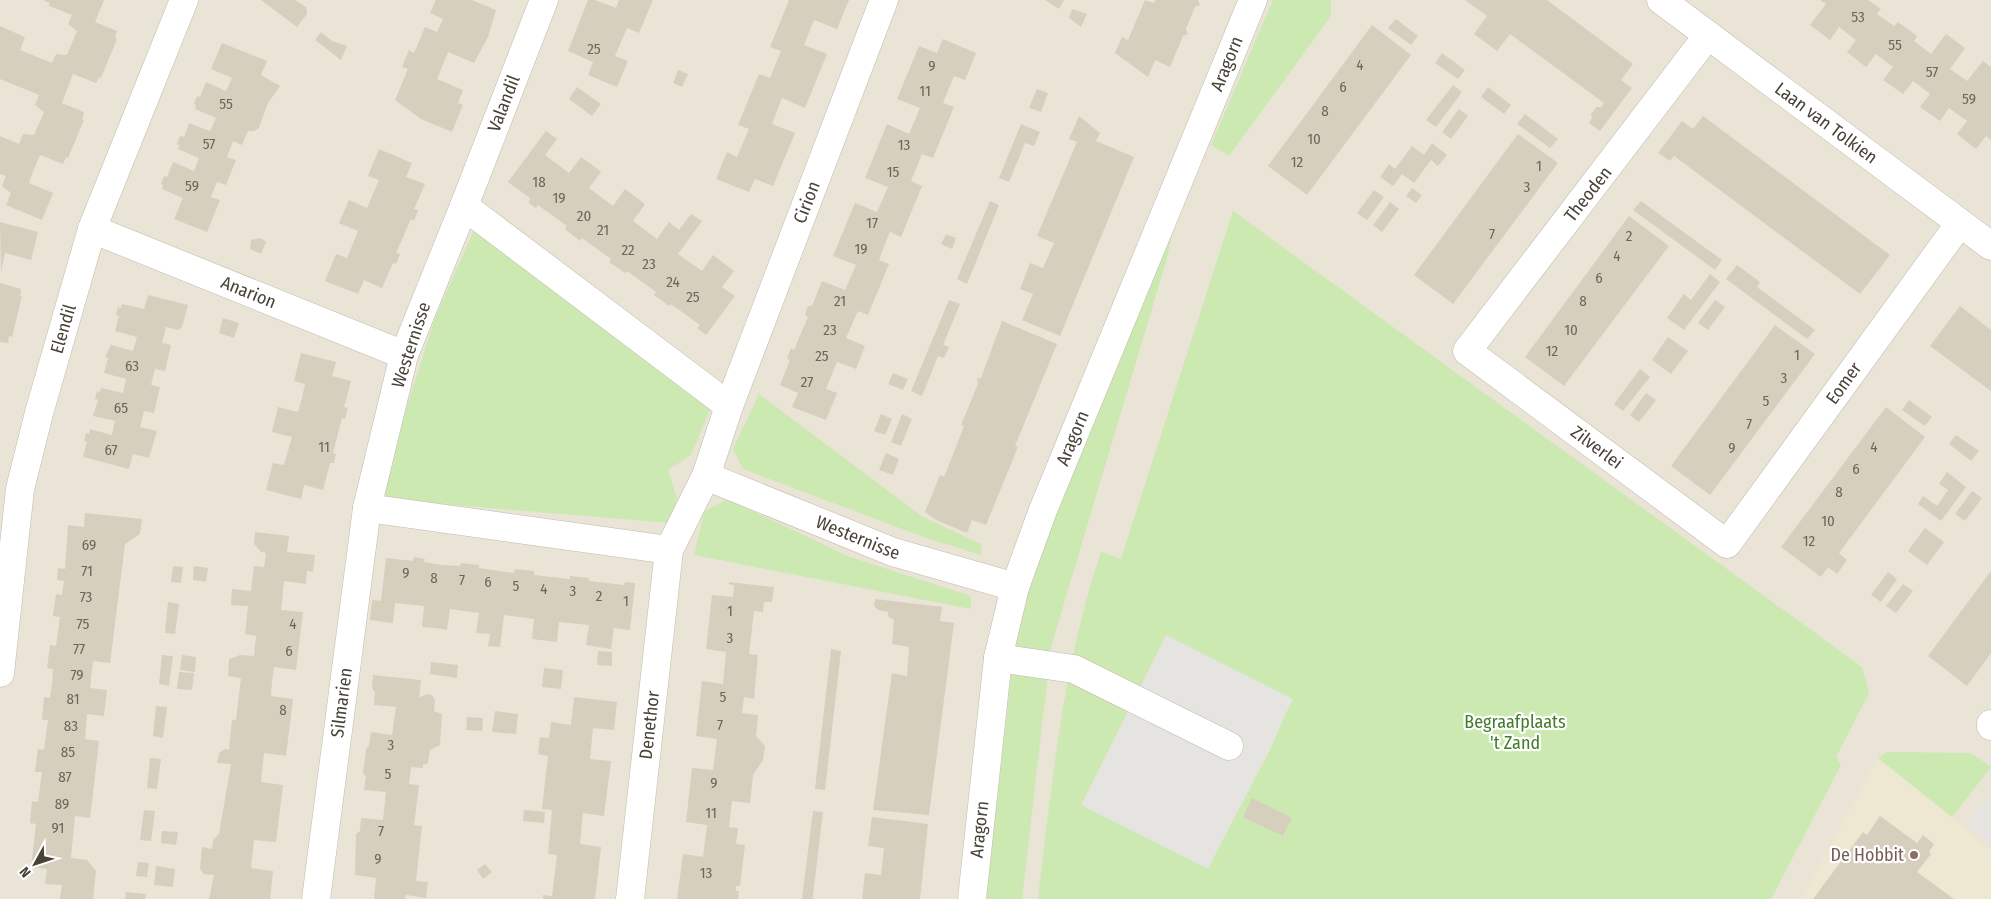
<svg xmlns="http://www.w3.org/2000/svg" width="1991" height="899" viewBox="0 0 1991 899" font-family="'Fira Sans Condensed',sans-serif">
<rect width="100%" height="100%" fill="#f4f2e8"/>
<rect fill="#e9e4d6" x="0" y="0" width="1991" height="899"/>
<polygon fill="#eee8d2" points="1878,758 1991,850 1991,899 1801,899"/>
<g fill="#cbe9b1" fill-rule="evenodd">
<polygon points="1273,0 1331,0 1331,16 1229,156 1211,145"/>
<path d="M 1233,211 L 1862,667 L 1869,693 L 1836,757 L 1841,765 L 1771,899 L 1038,899 C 1052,783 1063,664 1101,552 L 1121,559 ZM 1292,699 L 1270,750 L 1208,868 Z"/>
<polygon points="476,226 714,400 691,455 668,470 677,499 670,523 381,499 387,470 435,318"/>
<polygon points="1172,234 1167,258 1051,647 1022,899 986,899 1016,632 1030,575"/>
<polygon points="759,394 923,517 981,544 982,555 929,539 743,469 733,449"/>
<polygon points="727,499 850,557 971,596 971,609 694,555 704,512"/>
<polygon points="1887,752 1971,753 1991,767 1952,817 1878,758"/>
</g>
<g fill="#e6e4e0">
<polygon points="1166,635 1293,699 1208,869 1081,805"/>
<polygon points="1991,793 1991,844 1967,825"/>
</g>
<g fill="#d6cfbe">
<polygon points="43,0 104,0 95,22 117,31 115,38 117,39 101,78 99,77 96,83 73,74 62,103 84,112 82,119 84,120 68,158 66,157 63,164 40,155 34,169 29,183 53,193 42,220 6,205 11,193 2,186 6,176 0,174 0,136 19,144 23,134 34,135 44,112 35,105 39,95 0,79 0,26 25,37 20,50 52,63 56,54 67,55 77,31 68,24 72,15 49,6 50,3"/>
<polygon points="261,0 295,0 306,7 307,14 297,27"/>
<polygon points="436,0 472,0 496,10 488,37 474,63 448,52 437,79 463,90 458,103 463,105 452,132 421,119 395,100 408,69 402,67 409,50 414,53 425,27 437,32 443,19 430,13"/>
<polygon points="588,0 595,0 616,8 619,0 653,0 639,33 627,28 615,56 628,61 617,87 588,75 593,62 568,51"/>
<polygon points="789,0 849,0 837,29 814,20 804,45 827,54 805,108 782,98 772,124 795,133 773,186 755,179 749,192 716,179 727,152 737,157 749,129 738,125 759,74 770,78 781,51 770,47"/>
<polygon points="1045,0 1064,0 1059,9"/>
<polygon points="1145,0 1154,3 1156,0 1198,0 1200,5 1195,7 1186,29 1188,34 1183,36 1170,67 1155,60 1148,77 1115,53 1122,37 1128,40"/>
<polygon points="1465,0 1547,0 1633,64 1621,80 1632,88 1600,131 1589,123 1592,118 1591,115 1596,107 1601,107 1604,103 1510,34 1497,51 1474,34 1487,16"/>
<polygon points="1820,0 1868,0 1881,9 1877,14 1894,26 1898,22 1917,36 1914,41 1931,54 1946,34 1965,48 1950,69 1967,81 1983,61 1991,67 1991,140 1986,136 1976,149 1957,134 1967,121 1949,108 1940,121 1920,107 1930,94 1913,81 1903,94 1883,80 1893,67 1876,54 1866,67 1847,52 1856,40 1839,27 1830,40 1810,25 1826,4"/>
<polygon points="1072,9 1087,14 1081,27 1069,18"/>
<polygon points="1396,19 1418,36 1411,45 1388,28"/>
<polygon points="1372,25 1411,55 1307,195 1268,166"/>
<polygon points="321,32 332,41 347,46 341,60 315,40"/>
<polygon points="943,39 976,53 965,80 954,76 943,103 954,107 933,158 922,154 911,181 922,186 901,237 890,232 884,246 879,260 889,264 868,315 858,311 846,338 865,346 856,369 837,362 826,389 837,393 826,420 792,407 798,393 780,385 790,360 787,359 791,348 794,350 808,317 805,315 808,306 812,306 822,281 845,290 856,265 833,256 855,203 877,212 888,187 865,178 887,124 909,134 920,108 897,99 919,46 937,53"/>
<polygon points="222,43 267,61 261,75 280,86 268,103 259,128 254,131 248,131 242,145 233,141 227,157 236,160 226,185 217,182 211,197 220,200 207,232 174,219 183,198 162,189 163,185 161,184 164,176 167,177 173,162 194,171 199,158 178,149 180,145 177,144 180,136 184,137 189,123 210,131 216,118 195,109 196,105 194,104 197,96 200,97 206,82 226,91 232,78 211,69"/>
<polygon points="1442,53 1465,70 1458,79 1435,63"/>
<polygon points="678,70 688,74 682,87 673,83"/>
<polygon points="1453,85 1462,92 1436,127 1426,120"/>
<polygon points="577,87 601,104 592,116 569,99"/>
<polygon points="1488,87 1511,105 1504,114 1481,97"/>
<polygon points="1037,89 1048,93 1041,112 1029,108"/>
<polygon points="1459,109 1468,116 1451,139 1442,132"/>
<polygon points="1525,114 1558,139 1550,148 1517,124"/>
<polygon points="1079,116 1100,133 1096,141 1134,157 1060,336 1022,320 1033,294 1020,289 1030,263 1043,268 1054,243 1037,236 1077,142 1069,139"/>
<polygon points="1703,116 1890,255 1860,294 1674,156 1670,161 1658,153 1682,121 1693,129"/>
<polygon points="1021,124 1040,132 1034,146 1025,143 1009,182 999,178"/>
<polygon points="546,131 557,139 545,155 569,173 581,157 591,164 601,172 589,188 613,206 625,189 645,204 633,221 657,239 669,222 679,230 691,214 702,221 678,254 702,271 713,255 734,271 722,287 735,296 706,335 697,328 700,325 671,304 669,306 654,295 656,292 627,271 625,273 609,262 611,259 582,238 580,241 565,229 567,226 538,205 536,208 529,203 530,198 508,182"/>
<polygon points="1518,134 1558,163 1453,304 1414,275"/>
<polygon points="1432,143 1447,155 1438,166 1431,160 1414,183 1402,174 1393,186 1380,177 1389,164 1395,169 1412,146 1424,155"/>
<polygon points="379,149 412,163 406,177 425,184 414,209 418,210 414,221 411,219 396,253 400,254 396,264 393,263 382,288 364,280 358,294 325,281 336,254 347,258 358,231 339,223 349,200 367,208 379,180 368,176"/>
<polygon points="1412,188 1422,195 1416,203 1406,196"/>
<polygon points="1374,190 1384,197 1367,220 1357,213"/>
<polygon points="990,201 999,205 967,284 957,279"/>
<polygon points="1641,201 1722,260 1715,270 1633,210"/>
<polygon points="1390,202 1399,209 1382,232 1373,225"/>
<polygon points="1629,216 1669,246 1564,386 1525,357"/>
<polygon points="0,222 38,232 31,260 5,253 1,272"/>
<polygon points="946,234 956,238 952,249 941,244"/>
<polygon points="260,238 266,242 261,254 250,249 251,240"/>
<polygon points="1737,265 1760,282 1757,287 1815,330 1807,339 1726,279"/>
<polygon points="1710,274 1720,282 1684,330 1667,318 1684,294 1691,300"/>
<polygon points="0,283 21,289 20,296 22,296 12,337 9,336 8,343 0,342"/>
<polygon points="148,295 188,305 182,327 178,330 166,327 162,343 171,345 165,371 155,369 151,385 160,387 154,413 144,411 140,427 157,431 149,458 133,454 129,469 83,457 87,442 84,441 86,433 89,434 90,429 112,435 115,421 93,416 98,400 95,399 97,391 100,392 101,388 123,393 126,379 104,373 108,358 105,357 111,345 133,351 137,337 115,331 119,316 116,315 118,307 121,308 122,304 144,309"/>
<polygon points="949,300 960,304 943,345 949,347 944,358 938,356 922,396 911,391"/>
<polygon points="1715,300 1725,307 1708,330 1698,323"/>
<polygon points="1960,306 1991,330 1991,391 1930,346"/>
<polygon points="223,318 239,323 234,338 219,333"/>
<polygon points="1002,321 1057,344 1015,446 1018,447 986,525 972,520 967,533 936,520 925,512 940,475 944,477 954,452 964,426 961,425 978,384 977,378 981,378"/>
<polygon points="1775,325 1815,354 1710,495 1671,466"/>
<polygon points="1668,337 1688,351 1671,374 1652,360"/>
<polygon points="301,353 336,362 332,376 351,381 344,407 348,408 345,419 342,418 333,453 336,454 334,463 330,463 323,490 304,485 301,499 266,490 273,463 284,465 292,437 272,432 278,407 298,412 302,398 305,384 294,381"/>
<polygon points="1640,369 1650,377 1623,411 1614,404"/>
<polygon points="893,373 908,379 903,390 888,384"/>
<polygon points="1646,393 1656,400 1639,422 1630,415"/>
<polygon points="1909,400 1932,417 1925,426 1902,410"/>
<polygon points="1886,407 1925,437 1839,553 1847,560 1837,574 1828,567 1821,577 1781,547"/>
<polygon points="881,414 892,419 885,435 874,431"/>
<polygon points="902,414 912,419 901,446 891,442"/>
<polygon points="1956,435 1979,451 1971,461 1949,444"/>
<polygon points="886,453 899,459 893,475 879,470"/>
<polygon points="1947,472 1966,487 1941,521 1918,504 1923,496 1937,506 1948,490 1939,484"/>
<polygon points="1972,491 1982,498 1965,521 1955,514"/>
<polygon points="85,513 142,519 140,534 125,544 110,663 93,661 90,688 107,690 104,716 87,714 85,739 99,741 93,793 90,818 75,816 71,858 87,860 96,871 93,899 60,899 62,885 45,884 47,869 31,867 36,824 30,823 32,801 38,802 42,772 35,772 38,749 44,750 48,720 42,720 44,697 50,698 52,684 53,669 47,668 50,645 56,646 60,617 53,616 56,594 62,595 64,581 57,580 58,568 65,569 68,525 84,527"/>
<polygon points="1925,528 1944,542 1927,565 1908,551"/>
<polygon points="255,532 289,536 287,552 315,555 313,572 307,571 306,584 284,581 281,610 303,612 296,670 274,667 272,681 271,696 293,699 286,756 264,753 261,782 283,785 276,842 254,840 251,868 273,871 270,899 209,899 214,875 204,874 200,869 202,847 212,849 213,840 219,834 231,764 217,763 219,753 225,749 229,750 232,720 236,720 241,678 228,676 229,659 240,655 254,656 256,636 245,634 248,606 231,605 232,589 251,591 254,566 264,567 266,553 261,552 254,544"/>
<polygon points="414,557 425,559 424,562 442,565 460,566 461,563 479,565 479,568 514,573 515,569 534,571 534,575 570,579 570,576 579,577 589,578 589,581 624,585 625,582 635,583 630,630 614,628 611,649 586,645 589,625 559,622 557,642 532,639 534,619 504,615 500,647 488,646 490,634 476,633 479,613 450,609 447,630 435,628 422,627 424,606 395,603 393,623 370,620 372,600 381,601 386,558 413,561"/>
<polygon points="173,566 183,567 181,583 171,582"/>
<polygon points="194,566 208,568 206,582 193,580"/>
<polygon points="1991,571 1991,653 1967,686 1928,656"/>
<polygon points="1888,572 1897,579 1881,602 1871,595"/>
<polygon points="729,582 774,587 772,602 764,602 763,612 754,611 749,654 758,655 754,699 744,697 742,713 758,715 756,736 765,746 763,760 753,775 750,803 732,801 729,827 738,828 736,844 745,845 740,886 736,886 736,891 739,891 738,899 677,899 683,854 703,857 707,825 686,822 692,768 713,770 717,739 696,736 702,681 723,684 726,652 706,649 712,595 733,597 734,585 729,584"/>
<polygon points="1903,584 1913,591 1896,613 1886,606"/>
<polygon points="875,599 942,607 940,621 954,623 929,815 873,810 892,673 907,676 909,647 892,644 894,620 888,616 888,612 878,610 874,606"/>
<polygon points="168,602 179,604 175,634 165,633"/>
<polygon points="831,649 841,651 825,790 815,789"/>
<polygon points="598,651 612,652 612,666 597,665"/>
<polygon points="162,655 173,656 169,686 159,684"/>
<polygon points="182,655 196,657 195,672 180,670"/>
<polygon points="431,662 458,665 457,678 430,674"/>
<polygon points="544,668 563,670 561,689 542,687"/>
<polygon points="179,672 194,673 192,690 177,689"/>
<polygon points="373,675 421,680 419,698 427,694 432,695 435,700 434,711 442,714 440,745 430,750 428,763 423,765 423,768 411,767 409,784 419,785 414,825 422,826 416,881 428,882 426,898 406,895 405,899 374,899 376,878 355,875 356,834 360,831 361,818 383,820 386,792 364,790 366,777 363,773 366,749 369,746 371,732 392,735 396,707 374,705 375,692 372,688"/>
<polygon points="574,697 617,702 614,730 593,728 590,759 611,761 604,816 583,813 580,844 601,847 595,899 543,899 543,895 552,896 557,855 548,854 552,810 542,809 548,756 538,754 540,737 549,738 551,722 571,725"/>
<polygon points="156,706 167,707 163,738 153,736"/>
<polygon points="495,711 518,714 516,734 492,732"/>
<polygon points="467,717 483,718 482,731 466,730"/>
<polygon points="150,758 161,759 157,789 147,788"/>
<polygon points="1252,798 1292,818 1283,836 1243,817"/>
<polygon points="144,810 155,811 151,841 140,840"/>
<polygon points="524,810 545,812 544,823 523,821"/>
<polygon points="813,811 823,812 813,895 813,899 802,899"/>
<polygon points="1880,816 1917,843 1923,835 1934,844 1929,852 1931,854 1917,872 1954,899 1813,899 1863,832 1867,835"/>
<polygon points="872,817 928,824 920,899 862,899 865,873 881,875 884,848 868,846"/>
<polygon points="162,831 178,832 176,845 161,843"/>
<polygon points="138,862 149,863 147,877 136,876"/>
<polygon points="485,864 492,872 483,879 477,870"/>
<polygon points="156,866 175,869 173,887 154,885"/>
<polygon points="126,892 146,894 145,899 125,899"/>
</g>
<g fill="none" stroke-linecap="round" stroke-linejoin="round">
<defs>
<g id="minor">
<path id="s1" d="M 1661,0 L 1991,246"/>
<path id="s2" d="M 1708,35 L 1467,351 L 1727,544 L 1960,223"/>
<path id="s3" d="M 464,206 L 544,0"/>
<path id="s4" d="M 92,229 L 404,355"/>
<path id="s5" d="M 729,406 L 884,0"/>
<path id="s6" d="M 706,476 L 893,552 L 1015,587"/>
<polyline points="998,658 1074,669 1229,746"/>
<path id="s7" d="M 0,673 L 20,489 L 39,413 L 92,229 L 184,0"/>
<polyline points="1991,724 1991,726"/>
<path id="s8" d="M 316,899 L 367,508"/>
<path id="s9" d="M 630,899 L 669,550 L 706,476 L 729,406 L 464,206 L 404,355 L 367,508 L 669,550"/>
<path id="s10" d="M 972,899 L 998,658 L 1015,587 L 1043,510 L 1253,0"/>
</g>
</defs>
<use href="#minor" stroke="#c0bbab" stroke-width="29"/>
<use href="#minor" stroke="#fff" stroke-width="28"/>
</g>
<circle fill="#8d6e63" stroke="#fff" stroke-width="2" cx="1914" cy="855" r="5"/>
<g text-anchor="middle" stroke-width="4.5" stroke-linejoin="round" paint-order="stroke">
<g font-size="15" fill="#6c6659">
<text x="1858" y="22">53</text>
<text x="1895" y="50">55</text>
<text x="594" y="54">25</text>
<text x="1360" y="70">4</text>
<text x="932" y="71">9</text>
<text x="1932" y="77">57</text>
<text x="1343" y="92">6</text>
<text x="925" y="96">11</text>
<text x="1969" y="104">59</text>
<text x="226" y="109">55</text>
<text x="1325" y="116">8</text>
<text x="1314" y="144">10</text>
<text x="209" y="149">57</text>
<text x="904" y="150">13</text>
<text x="1297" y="167">12</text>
<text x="1539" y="171">1</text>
<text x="893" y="177">15</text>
<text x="539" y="187">18</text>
<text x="192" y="191">59</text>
<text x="1527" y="192">3</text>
<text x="559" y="203">19</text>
<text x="584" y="221">20</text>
<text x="872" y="228">17</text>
<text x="603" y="235">21</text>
<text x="1492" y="239">7</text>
<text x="1629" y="241">2</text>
<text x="861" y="254">19</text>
<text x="628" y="255">22</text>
<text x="1617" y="261">4</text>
<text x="649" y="269">23</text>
<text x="1599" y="283">6</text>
<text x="673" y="287">24</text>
<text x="693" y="302">25</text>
<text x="840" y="306">21</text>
<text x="1583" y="306">8</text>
<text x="830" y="335">23</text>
<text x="1571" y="335">10</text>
<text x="1552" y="356">12</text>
<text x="1797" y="360">1</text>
<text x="822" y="361">25</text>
<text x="132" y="371">63</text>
<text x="1784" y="383">3</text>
<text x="807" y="387">27</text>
<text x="1766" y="406">5</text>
<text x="121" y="413">65</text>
<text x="1749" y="429">7</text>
<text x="324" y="452">11</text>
<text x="1874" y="452">4</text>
<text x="1732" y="453">9</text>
<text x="111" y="455">67</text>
<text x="1856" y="474">6</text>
<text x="1839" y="497">8</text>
<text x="1828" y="526">10</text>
<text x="1809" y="546">12</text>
<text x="89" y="550">69</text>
<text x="87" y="576">71</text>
<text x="406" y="578">9</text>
<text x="434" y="583">8</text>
<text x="462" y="585">7</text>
<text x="488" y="587">6</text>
<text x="516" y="591">5</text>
<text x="544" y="594">4</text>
<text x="573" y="596">3</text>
<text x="599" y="601">2</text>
<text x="86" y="602">73</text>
<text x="626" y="606">1</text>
<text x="730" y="616">1</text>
<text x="83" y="629">75</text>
<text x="293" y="629">4</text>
<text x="730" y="643">3</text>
<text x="79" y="654">77</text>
<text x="289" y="656">6</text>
<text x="77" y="680">79</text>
<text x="723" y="702">5</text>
<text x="73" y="704">81</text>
<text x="283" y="715">8</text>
<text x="720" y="730">7</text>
<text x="71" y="731">83</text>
<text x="391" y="750">3</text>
<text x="68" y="757">85</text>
<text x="388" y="779">5</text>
<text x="65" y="782">87</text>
<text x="714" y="788">9</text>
<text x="62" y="809">89</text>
<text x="711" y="818">11</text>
<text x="58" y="833">91</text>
<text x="381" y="836">7</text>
<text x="378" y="864">9</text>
<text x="706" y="878">13</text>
</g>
<g font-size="18" fill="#484337" stroke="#fff">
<text dy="6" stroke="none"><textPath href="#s10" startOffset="880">Aragorn</textPath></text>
<text dy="6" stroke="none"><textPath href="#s3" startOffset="110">Valandil</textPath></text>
<text dy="6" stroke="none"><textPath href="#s1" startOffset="206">Laan van Tolkien</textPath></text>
<text transform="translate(1588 194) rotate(-52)" y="6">Theoden</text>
<text dy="6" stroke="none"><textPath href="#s5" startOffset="218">Cirion</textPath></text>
<text dy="6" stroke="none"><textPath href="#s4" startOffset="169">Anarion</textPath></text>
<text dy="6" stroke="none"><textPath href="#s7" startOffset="351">Elendil</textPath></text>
<text transform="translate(411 345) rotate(-72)" y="6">Westernisse</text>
<text dy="6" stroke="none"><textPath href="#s2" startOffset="920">Eomer</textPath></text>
<text dy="6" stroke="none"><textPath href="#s10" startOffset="475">Aragorn</textPath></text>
<text dy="6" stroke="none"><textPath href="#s2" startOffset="559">Zilverlei</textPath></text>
<text dy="6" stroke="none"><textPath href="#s6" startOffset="164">Westernisse</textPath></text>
<text dy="6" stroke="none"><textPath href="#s8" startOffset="198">Silmarien</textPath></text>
<text dy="6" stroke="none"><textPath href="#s9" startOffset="175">Denethor</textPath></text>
<text dy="6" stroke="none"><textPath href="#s10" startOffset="70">Aragorn</textPath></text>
</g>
<g font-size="18" fill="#417c28" stroke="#fff">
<text x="1515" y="728">Begraafplaats<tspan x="1515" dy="21">'t Zand</tspan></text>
</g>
<g font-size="18" fill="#785e54" stroke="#fff" text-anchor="end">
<text x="1904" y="861">De Hobbit</text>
</g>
</g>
<g transform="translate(35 864) rotate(230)" stroke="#ffffff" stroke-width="4" paint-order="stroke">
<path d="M0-4L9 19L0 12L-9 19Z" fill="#484337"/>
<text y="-8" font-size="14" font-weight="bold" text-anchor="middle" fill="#484337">N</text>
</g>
</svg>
